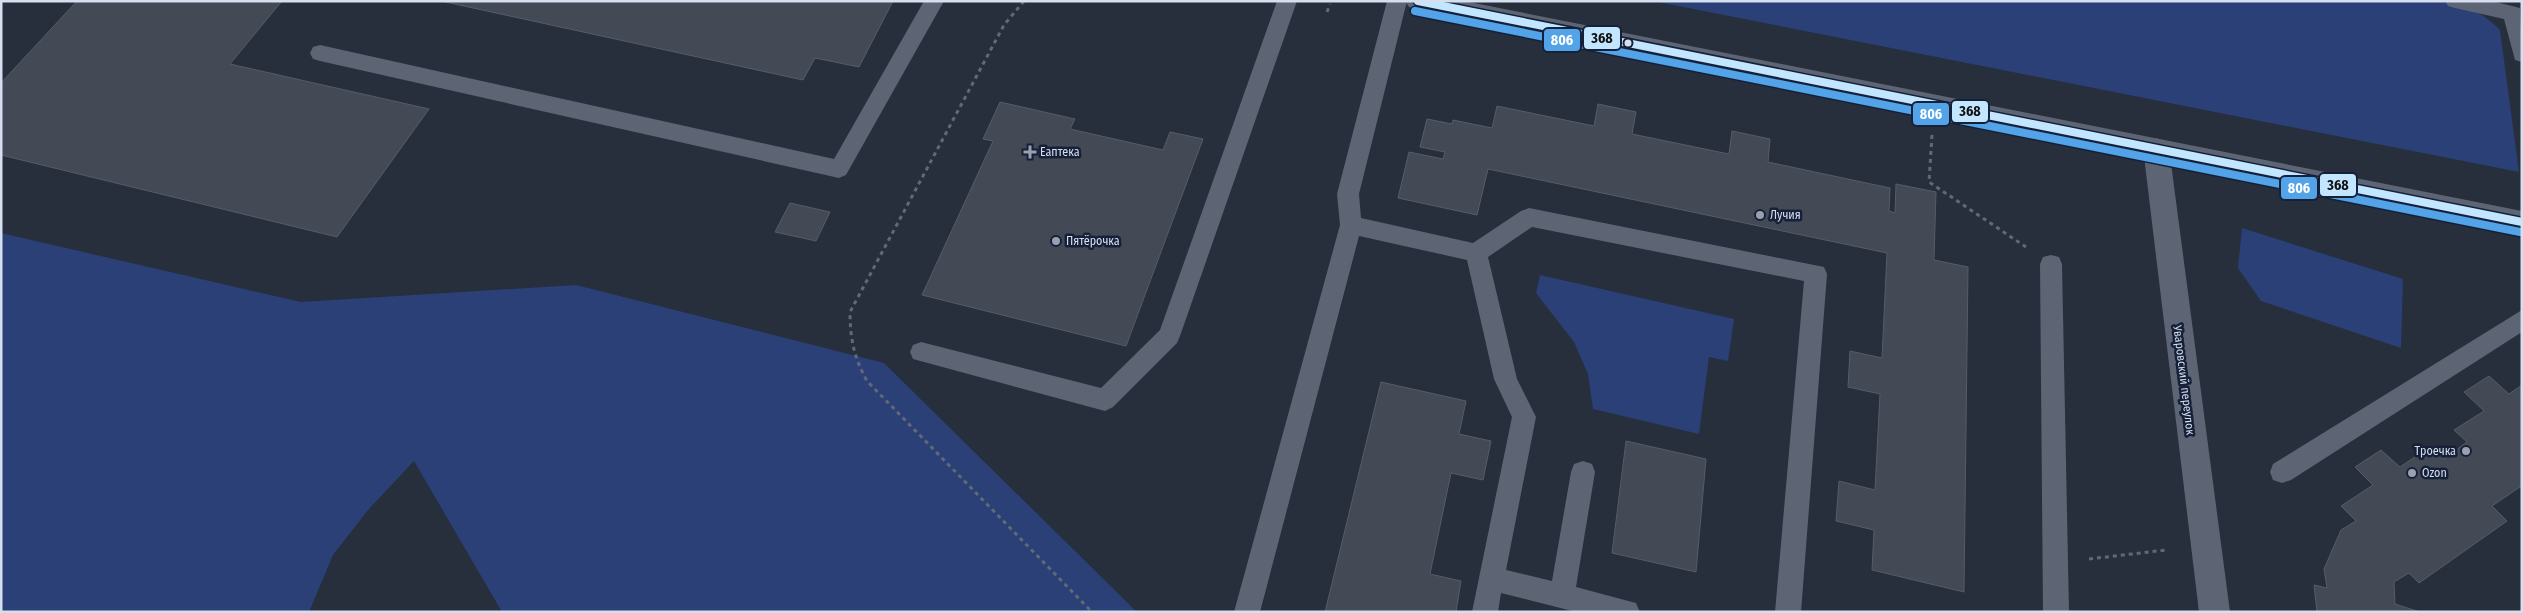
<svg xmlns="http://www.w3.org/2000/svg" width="2523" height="613" viewBox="0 0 2523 613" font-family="'Fira Sans Condensed',sans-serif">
<rect width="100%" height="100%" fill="#272e3c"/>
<g fill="#2a4076">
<path d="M 1653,1 L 2437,1 C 2467,7 2478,8 2500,30 L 2519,172 Z"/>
<polygon points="2242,228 2403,279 2401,348 2261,301 2238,268"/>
<polygon points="1,233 301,302 576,285 884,363 1137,612 502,612 414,461 368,510 333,555 309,612 1,612"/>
<polygon points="1540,275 1734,319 1728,361 1709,357 1699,434 1593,409 1588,374 1574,342 1536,293"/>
</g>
<g fill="#434955" stroke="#565c68">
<polygon points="77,1 282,1 230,64 429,109 337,237 1,155 1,83"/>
<polygon points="441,1 893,1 859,67 815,58 803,80"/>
<polygon points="1000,102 1075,119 1070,129 1163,150 1170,132 1203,139 1126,346 922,295 993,141 983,139"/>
<polygon points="1598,104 1636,112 1632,134 1729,154 1732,131 1770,139 1768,162 1890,188 1889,211 1895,213 1896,184 1936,192 1934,260 1968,267 1964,592 1872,570 1874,530 1836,521 1839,481 1875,490 1880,394 1848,387 1850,351 1882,358 1887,253 1488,169 1477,215 1398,198 1409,152 1443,159 1445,152 1420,147 1427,119 1452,124 1453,120 1492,128 1497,106 1594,126"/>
<polygon points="790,203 830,212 816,241 775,232"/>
<polygon points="2489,376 2509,394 2522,385 2522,489 2520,487 2492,506 2507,521 2419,583 2409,573 2394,582 2395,604 2420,612 2317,612 2314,585 2327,588 2324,569 2341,530 2356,521 2341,506 2373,485 2355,467 2381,450 2400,467 2431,446 2444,459 2467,442 2454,430 2484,411 2464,392"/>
<polygon points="1381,382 1466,401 1459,434 1491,441 1483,480 1451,473 1430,574 1461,581 1456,612 1325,612"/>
<polygon points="1626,441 1706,459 1696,572 1612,553"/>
</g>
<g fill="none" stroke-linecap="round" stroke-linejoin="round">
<g stroke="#626975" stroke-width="3" stroke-dasharray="4 4" stroke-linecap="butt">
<path d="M 1024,1 L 1004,25 L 850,312 C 850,338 854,358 867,381 L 1092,612"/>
<polyline points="1327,12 1330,4"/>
<polyline points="1932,135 1929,182 2026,247"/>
<polyline points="2089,559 2166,550"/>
</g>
<g fill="#5d6575" fill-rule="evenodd">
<polygon points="924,1 944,1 846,175 839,178 320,61 313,59 310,53 313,47 320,45 834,159"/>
<polygon points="1277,1 1297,1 1180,336 1177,343 1113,407 1105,411 913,359 910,352 913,345 921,342 1101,388 1160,330"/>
<polygon points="1387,1 1407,1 1359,194 1361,218 1473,243 1521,211 1529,208 1824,267 1827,274 1801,612 1775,612 1804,281 1532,227 1488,257 1517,379 1536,417 1506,570 1552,581 1571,472 1574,464 1583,461 1592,464 1595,472 1576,587 1636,603 1640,612 1576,612 1501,593 1498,612 1472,612 1512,417 1494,379 1467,260 1359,236 1260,612 1234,612 1340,225 1337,194"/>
<polygon points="2445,1 2492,1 2520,8 2522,62 2515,60 2504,19 2455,8 2448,6"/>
<polygon points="2051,255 2059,257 2062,264 2069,612 2043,612 2040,264 2043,257"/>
<polygon points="2522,310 2522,332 2291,480 2282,483 2273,480 2270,472 2273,464"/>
</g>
<polygon fill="#5d6575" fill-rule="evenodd" points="2156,138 2165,141 2169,148 2230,612 2199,612 2143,148 2147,141"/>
<polygon fill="#5d6575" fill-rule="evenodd" points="1405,1 1464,1 2522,211 2522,233 1417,10 1409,7"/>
<defs>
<polyline id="bus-1" points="1418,1 2522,222"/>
<polyline id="bus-2" points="1415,11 2520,232"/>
</defs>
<use href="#bus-1" stroke="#162139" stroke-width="11"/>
<use href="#bus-2" stroke="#162139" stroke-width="11"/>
<use href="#bus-1" stroke="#c2e6ff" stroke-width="8"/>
<use href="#bus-2" stroke="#53a3e8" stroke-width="8"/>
</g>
<circle fill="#d6dfef" stroke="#162139" stroke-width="2" cx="1628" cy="43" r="4.5"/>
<g fill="#99a1b0" stroke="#162139" stroke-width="2">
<path d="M1027.5 144.5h5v5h5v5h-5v5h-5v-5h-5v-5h5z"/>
<circle cx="1760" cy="215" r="5"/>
<circle cx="1056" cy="241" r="5"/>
<circle cx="2466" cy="451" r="5"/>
<circle cx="2412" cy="473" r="5"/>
</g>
<g text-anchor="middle" stroke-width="5" stroke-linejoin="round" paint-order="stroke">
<g font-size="12" fill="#d6dfef" stroke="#162139" text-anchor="start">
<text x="1040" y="156">Еаптека</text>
<text x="1770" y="219">Лучия</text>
<text x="1066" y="245">Пятёрочка</text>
<text x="2456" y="455" text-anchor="end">Троечка</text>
<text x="2422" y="477">Ozon</text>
</g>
<g font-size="12" fill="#d6dfef" stroke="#162139">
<text transform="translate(2184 380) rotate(83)" y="4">Уваровский переулок</text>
</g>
</g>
<g stroke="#162139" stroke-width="2">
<rect x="1583" y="26" width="38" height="24" rx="5" fill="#c2e6ff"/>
<rect x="1543" y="28" width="38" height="24" rx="5" fill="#53a3e8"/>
<rect x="1951" y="100" width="38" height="23" rx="5" fill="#c2e6ff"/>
<rect x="1912" y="102" width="38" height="24" rx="5" fill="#53a3e8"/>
<rect x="2319" y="173" width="38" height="24" rx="5" fill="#c2e6ff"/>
<rect x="2280" y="176" width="38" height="24" rx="5" fill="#53a3e8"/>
</g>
<g font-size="14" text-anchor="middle" font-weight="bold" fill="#fff">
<text x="1562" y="45">806</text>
<text x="1931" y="119">806</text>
<text x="2299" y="193">806</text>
</g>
<g font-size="14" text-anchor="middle" font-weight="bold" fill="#111">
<text x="1602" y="43">368</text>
<text x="1970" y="116">368</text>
<text x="2338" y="190">368</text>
</g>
<rect width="2523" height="613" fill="none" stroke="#d6dfef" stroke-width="5"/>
</svg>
